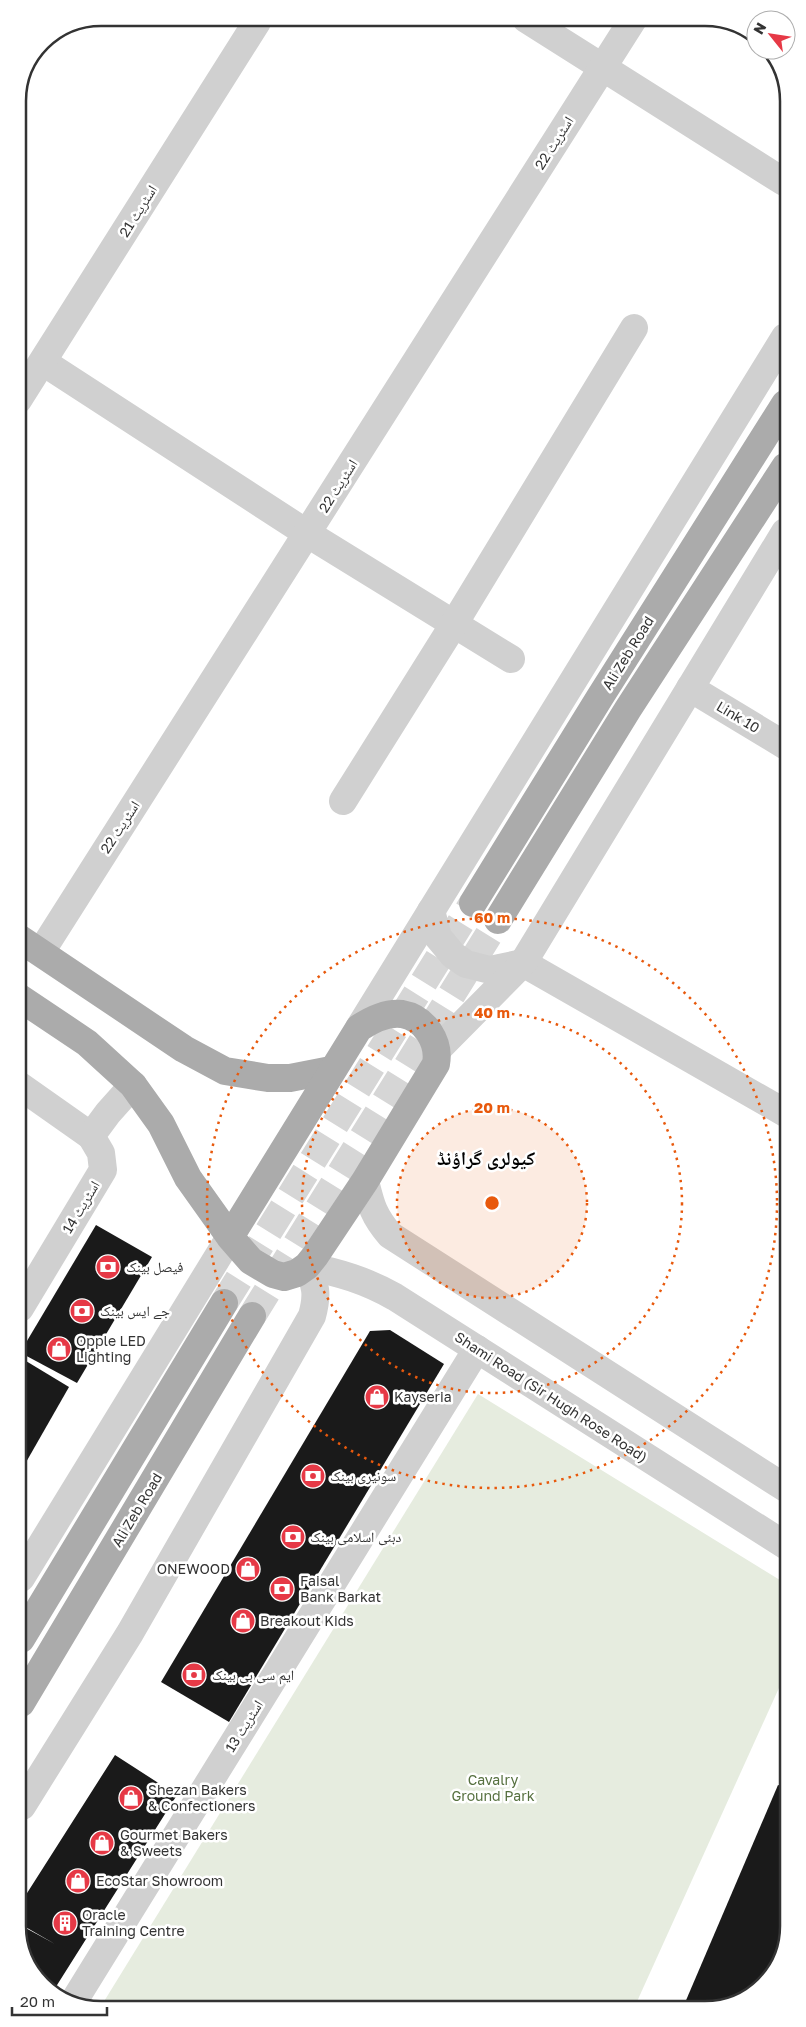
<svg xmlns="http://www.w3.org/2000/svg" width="806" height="2027" viewBox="0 0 806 2027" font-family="'Golos Text','Noto Naskh Arabic',sans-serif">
<rect width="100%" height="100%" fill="#fff"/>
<polygon fill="#e6ecdf" points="478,1394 788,1585 788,1668 635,2006 114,2009 103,2003"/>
<g fill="#1a1a1a">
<polygon points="96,1225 152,1257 77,1383 21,1353 21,1351"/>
<polygon points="390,1330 444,1364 229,1722 161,1682 370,1331"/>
<polygon points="21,1358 69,1387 21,1471"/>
<polygon points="115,1755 177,1795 52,1993 22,1952 22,1926 55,1944 22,1925 22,1901"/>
<polygon points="778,1785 788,1788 788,1926 771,1976 731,2005 684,2005"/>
</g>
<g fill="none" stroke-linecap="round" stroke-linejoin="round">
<g stroke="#d6d6d6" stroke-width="28" stroke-dasharray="28 14" stroke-linecap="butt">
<polyline points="224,1303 473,903"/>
<polyline points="252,1316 498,920"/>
</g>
<g stroke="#d0d0d0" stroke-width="28">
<polyline points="526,19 784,182"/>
<polyline points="43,362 308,534 511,659"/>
<polyline points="18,400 257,22"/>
<polyline points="690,688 786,746"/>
<polyline points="343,801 454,624 634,328"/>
<polyline points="431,911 438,937 453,955 466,964 490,970 523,963 787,1114"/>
<polyline points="41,952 634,18"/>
<polyline points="359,1028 785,337"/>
<polyline points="437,1050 523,963 785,532"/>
<polyline points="20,1086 91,1136"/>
<path d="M 365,1181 C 371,1205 373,1215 390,1235 L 787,1489"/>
<path d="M 307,1266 C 340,1273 365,1280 395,1297 L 788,1547"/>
<polyline points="20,1308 103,1170 101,1153 91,1136 108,1113 133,1085"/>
<polyline points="21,1578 230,1237"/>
<path d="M 22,1806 L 130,1633 L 312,1316 C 318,1294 316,1286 307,1266"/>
<polyline points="74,2001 477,1349"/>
</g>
<g stroke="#ababab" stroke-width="28">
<polyline points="473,903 600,697 785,404"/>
<polyline points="498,920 628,709 785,467"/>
<polyline points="20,939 184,1049 225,1071 268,1078 290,1078 331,1070"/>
<path d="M 20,998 L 87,1043 L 133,1085 L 161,1124 L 188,1178 L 230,1237 L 251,1261 L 273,1274 L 284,1277 L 297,1273 L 307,1266 L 315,1256 L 365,1181 L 436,1064 C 440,1042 425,1018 402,1014 C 387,1012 371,1020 359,1028 L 230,1237"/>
<polyline points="21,1639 224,1303"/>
<polyline points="21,1703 252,1316"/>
</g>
</g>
<circle cx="492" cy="1203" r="95" fill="#e8590c" fill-opacity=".12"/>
<g fill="none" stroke="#e8590c" stroke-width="2.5" stroke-dasharray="2.5 5">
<circle cx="492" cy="1203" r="95"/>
<circle cx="492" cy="1203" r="190"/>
<circle cx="492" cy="1203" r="285"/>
</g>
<defs>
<symbol id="bank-disc" viewBox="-11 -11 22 22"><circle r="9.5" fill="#e63946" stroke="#fff"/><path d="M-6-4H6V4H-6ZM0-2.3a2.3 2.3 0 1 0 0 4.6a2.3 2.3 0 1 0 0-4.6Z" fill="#fff"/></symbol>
<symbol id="shop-disc" viewBox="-11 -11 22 22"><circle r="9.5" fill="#e63946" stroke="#fff"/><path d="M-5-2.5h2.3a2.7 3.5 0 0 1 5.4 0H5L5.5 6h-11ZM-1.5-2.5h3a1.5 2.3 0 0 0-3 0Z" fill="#fff"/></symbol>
<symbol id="building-disc" viewBox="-11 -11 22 22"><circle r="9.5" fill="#e63946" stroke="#fff"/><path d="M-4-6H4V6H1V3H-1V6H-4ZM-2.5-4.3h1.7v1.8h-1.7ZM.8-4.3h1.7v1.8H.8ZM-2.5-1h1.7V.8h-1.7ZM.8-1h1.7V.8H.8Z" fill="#fff"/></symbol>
</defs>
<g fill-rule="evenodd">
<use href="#bank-disc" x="94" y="1253" width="28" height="28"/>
<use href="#bank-disc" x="68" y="1297" width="28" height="28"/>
<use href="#shop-disc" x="45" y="1335" width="28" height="28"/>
<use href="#shop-disc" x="363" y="1383" width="28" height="28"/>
<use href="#bank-disc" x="299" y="1462" width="28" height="28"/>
<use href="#bank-disc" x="279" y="1523" width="28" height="28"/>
<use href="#shop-disc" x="234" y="1555" width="28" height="28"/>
<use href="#bank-disc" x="268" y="1575" width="28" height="28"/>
<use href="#shop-disc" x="229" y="1607" width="28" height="28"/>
<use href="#bank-disc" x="180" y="1661" width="28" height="28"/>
<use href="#shop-disc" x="117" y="1784" width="28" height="28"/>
<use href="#shop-disc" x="88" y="1829" width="28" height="28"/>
<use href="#shop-disc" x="64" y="1867" width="28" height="28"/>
<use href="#building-disc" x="51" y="1909" width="28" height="28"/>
</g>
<g text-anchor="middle" stroke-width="5" stroke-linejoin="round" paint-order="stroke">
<g font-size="14" fill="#333" stroke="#fff">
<text transform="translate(554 143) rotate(-58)" y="5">اسٹریٹ 22</text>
<text transform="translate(138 211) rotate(-58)" y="5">اسٹریٹ 21</text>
<text transform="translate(338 486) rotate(-58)" y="5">اسٹریٹ 22</text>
<text transform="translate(628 653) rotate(-58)" y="5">Ali Zeb Road</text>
<text transform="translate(738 717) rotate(31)" y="5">Link 10</text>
<text transform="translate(120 827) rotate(-57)" y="5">اسٹریٹ 22</text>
<text transform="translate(81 1207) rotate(-59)" y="5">اسٹریٹ 14</text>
<text transform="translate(551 1397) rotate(33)" y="5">Shami Road (Sir Hugh Rose Road)</text>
<text transform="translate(137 1510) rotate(-59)" y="5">Ali Zeb Road</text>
<text transform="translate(244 1726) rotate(-58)" y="5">اسٹریٹ 13</text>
</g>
<g font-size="14" fill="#333" stroke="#fff" text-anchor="start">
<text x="126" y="1272">فیصل بینک</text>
<text x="100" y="1316">جے ایس بینک</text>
<text x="76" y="1346">Opple LED<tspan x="76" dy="16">Lighting</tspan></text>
<text x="394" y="1402">Kayseria</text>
<text x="330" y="1481">سونیری بینک</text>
<text x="310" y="1542">دبئی اسلامی بینک</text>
<text x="230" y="1574" text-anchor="end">ONEWOOD</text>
<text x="300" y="1586">Faisal<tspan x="300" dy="16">Bank Barkat</tspan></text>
<text x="260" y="1626">Breakout Kids</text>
<text x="212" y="1680">ایم سی بی بینک</text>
<text x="148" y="1795">Shezan Bakers<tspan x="148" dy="16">&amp; Confectioners</tspan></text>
<text x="120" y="1840">Gourmet Bakers<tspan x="120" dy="16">&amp; Sweets</tspan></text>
<text x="96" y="1886">EcoStar Showroom</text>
<text x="82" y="1920">Oracle<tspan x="82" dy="16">Training Centre</tspan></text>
</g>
<g font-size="14" fill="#56703f" stroke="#fff">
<text x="493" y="1785">Cavalry<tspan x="493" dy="16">Ground Park</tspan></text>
</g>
<g font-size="19" font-weight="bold" fill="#000" stroke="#fff">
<text x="486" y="1165">کیولری گراؤنڈ</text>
</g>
</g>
<path d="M0 0H806V2027H0ZM101 26H705A75 75 0 0 1 780 101V1926A75 75 0 0 1 705 2001H101A75 75 0 0 1 26 1926V101A75 75 0 0 1 101 26Z" fill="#fff" fill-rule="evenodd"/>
<path fill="none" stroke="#333" stroke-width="2.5" d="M101 26H705A75 75 0 0 1 780 101V1926A75 75 0 0 1 705 2001H101A75 75 0 0 1 26 1926V101A75 75 0 0 1 101 26Z"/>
<circle cx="492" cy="1203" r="8" fill="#e8590c" stroke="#fff" stroke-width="2.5"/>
<g font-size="15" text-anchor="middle" font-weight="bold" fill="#e8590c" stroke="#fff" stroke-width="5" stroke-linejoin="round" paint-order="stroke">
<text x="492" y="923">60 m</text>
<text x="492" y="1018">40 m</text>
<text x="492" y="1113">20 m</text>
</g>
<g transform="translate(771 35) rotate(300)"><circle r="24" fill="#ffffff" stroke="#adadad"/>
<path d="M0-4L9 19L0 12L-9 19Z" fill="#e63946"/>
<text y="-8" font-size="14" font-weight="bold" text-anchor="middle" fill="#333333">N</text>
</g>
<path d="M12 2007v8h95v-8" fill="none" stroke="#333333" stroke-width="2.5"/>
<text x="20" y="2007" font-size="15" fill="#333333" stroke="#ffffff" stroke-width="4" paint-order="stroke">20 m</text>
</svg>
